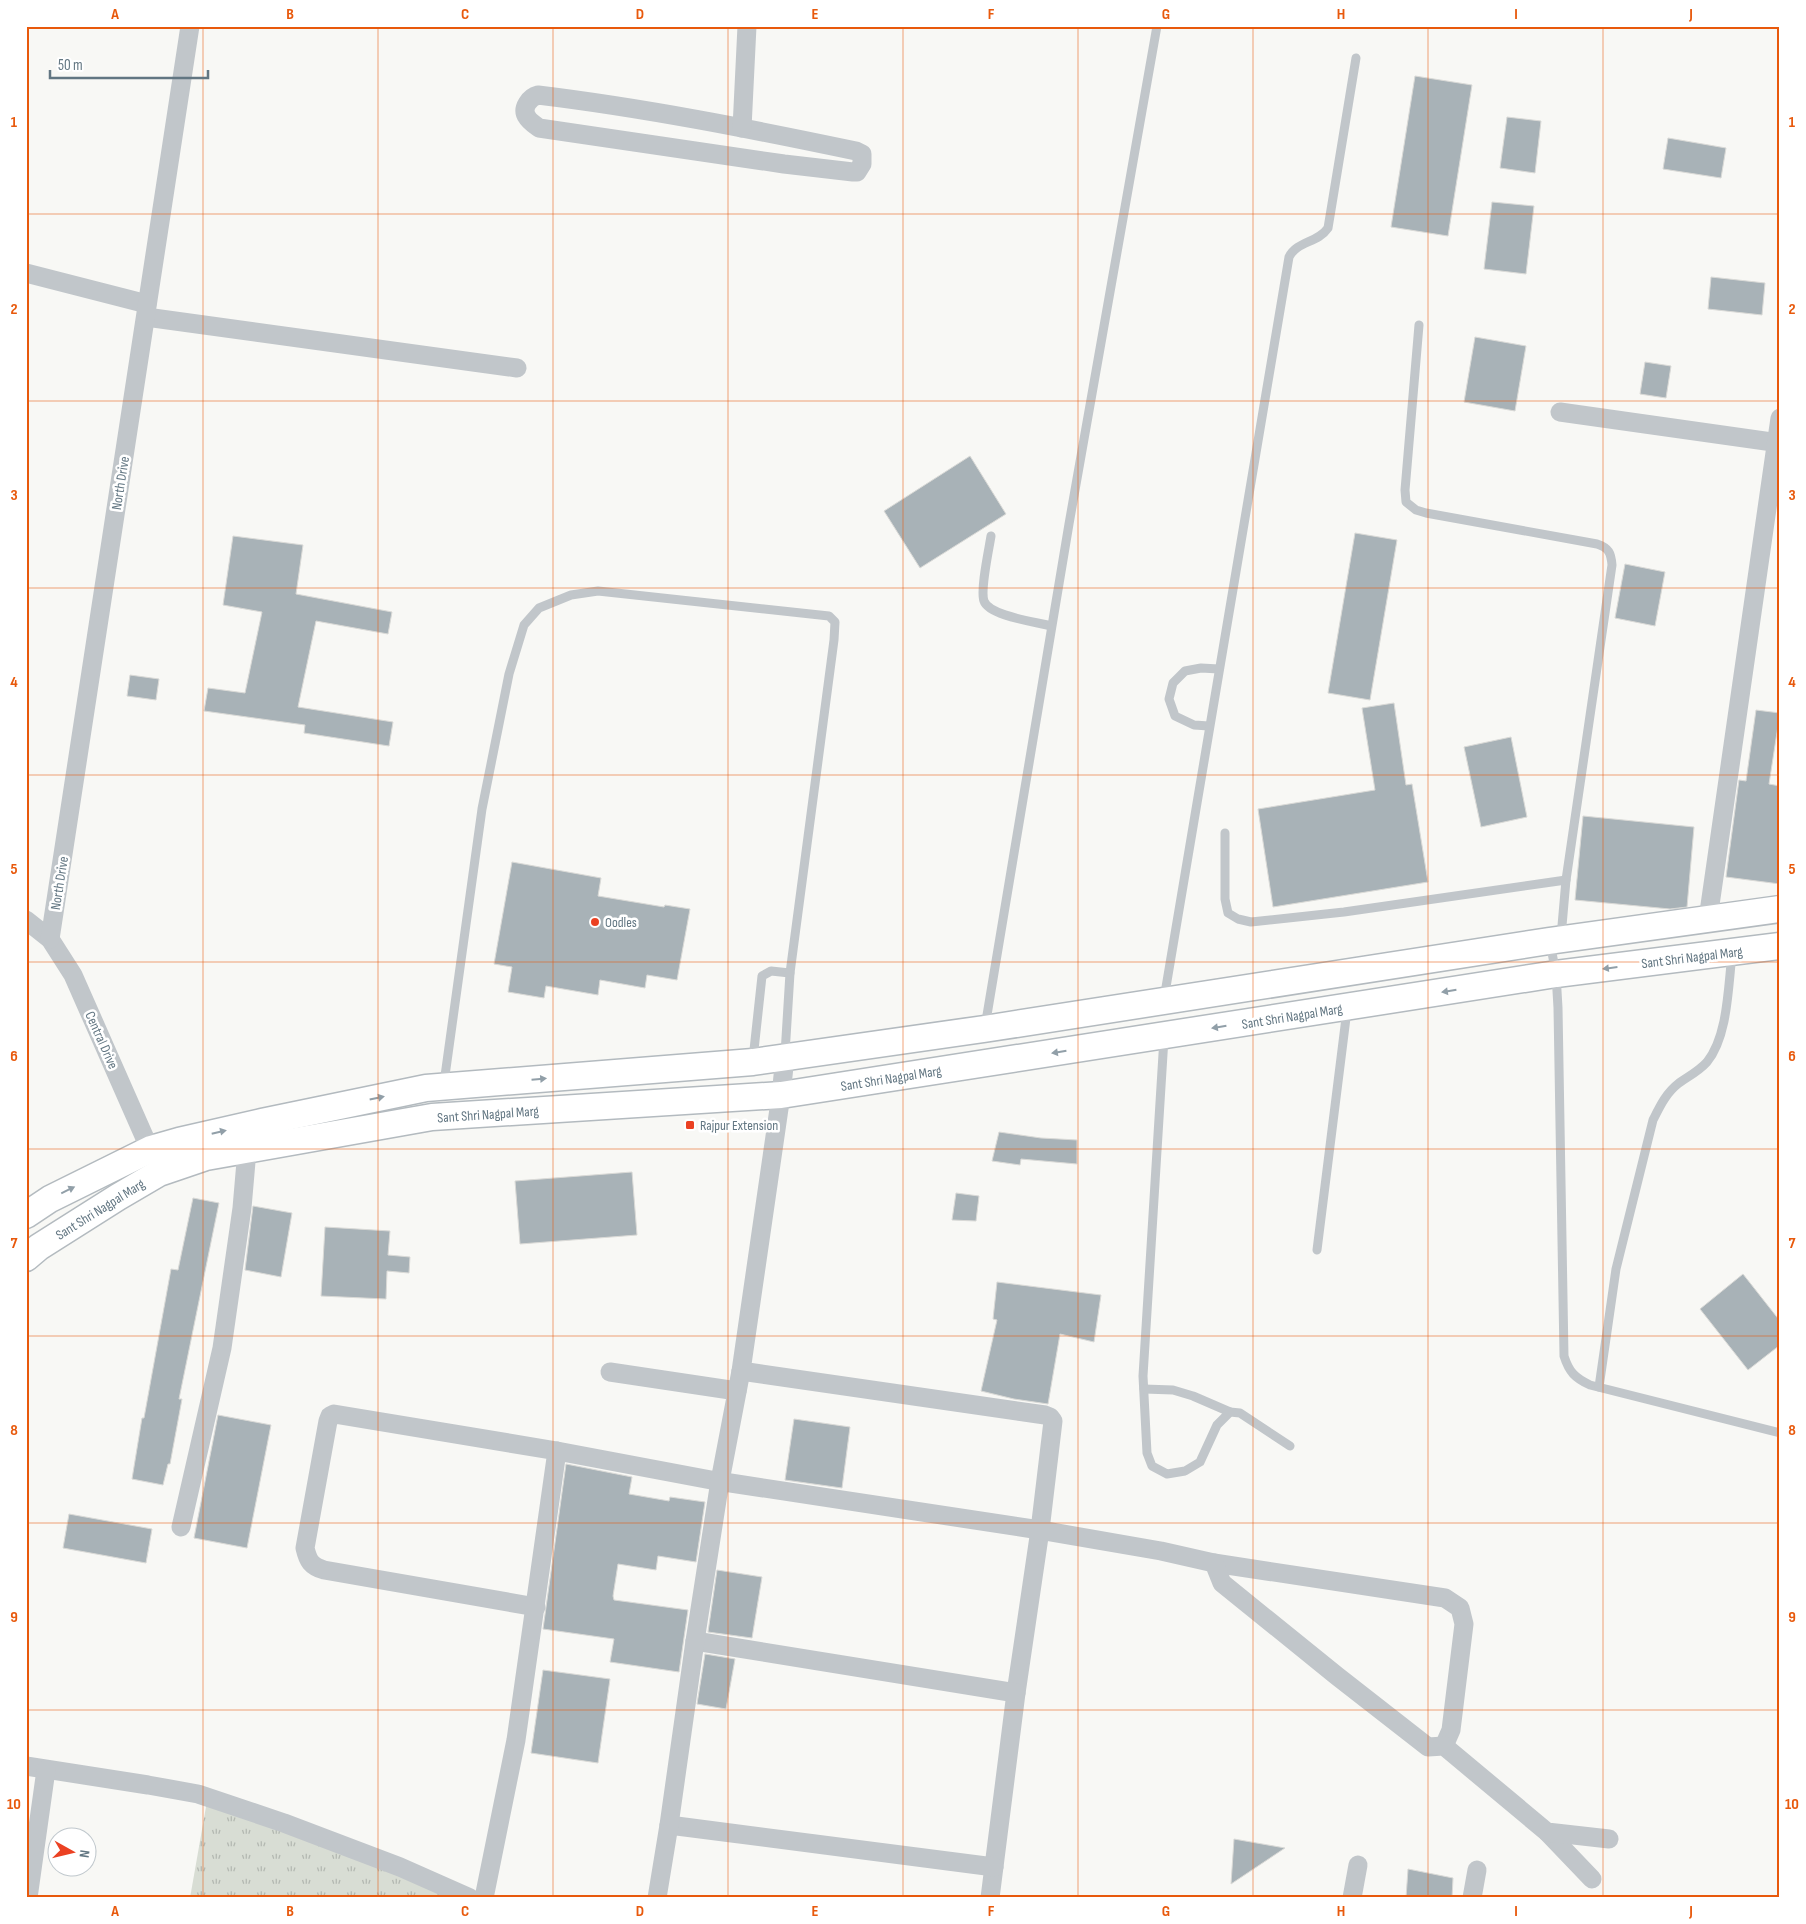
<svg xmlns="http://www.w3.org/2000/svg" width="1806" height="1924" viewBox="0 0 1806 1924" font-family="'Sofia Sans Condensed',sans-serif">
<defs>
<pattern id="grass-tufts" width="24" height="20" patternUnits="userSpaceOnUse" patternTransform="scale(1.25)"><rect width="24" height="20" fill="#d8ddd4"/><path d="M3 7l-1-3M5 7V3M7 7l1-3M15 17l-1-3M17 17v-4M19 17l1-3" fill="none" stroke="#b3b8b1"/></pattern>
</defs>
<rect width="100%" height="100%" fill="#f8f8f5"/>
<polygon fill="url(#grass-tufts)" points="207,1801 460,1898 190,1898"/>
<g fill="#a8b2b7" stroke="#dadad7">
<polygon points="1415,76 1472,85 1448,236 1391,227"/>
<polygon points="1507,117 1541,121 1535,173 1500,168"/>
<polygon points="1668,138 1726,148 1721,178 1663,169"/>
<polygon points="1492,202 1534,206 1526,274 1484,269"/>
<polygon points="1711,277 1765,283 1762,315 1708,309"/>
<polygon points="1475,337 1526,346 1515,411 1464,402"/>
<polygon points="1645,362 1671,366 1666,398 1640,394"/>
<polygon points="970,456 1006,514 920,568 884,511"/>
<polygon points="1355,533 1397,540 1370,700 1328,693"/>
<polygon points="233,536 303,545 296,594 392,612 388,634 316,621 298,707 393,722 389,746 304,733 305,725 204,711 208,688 245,693 262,612 223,605"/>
<polygon points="1625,564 1665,572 1655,626 1615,618"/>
<polygon points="130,675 159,679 156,700 127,696"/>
<polygon points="1394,703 1406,785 1412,784 1428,882 1273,907 1258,809 1375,790 1362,708"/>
<polygon points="1756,710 1780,713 1769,784 1780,786 1780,884 1726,877 1739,780 1746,781"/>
<polygon points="1511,737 1527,817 1481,827 1464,747"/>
<polygon points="1583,816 1694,827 1687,907 1670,909 1575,900"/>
<polygon points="512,862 601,878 598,896 664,907 665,905 690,909 677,980 647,975 645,988 600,980 598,995 546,986 544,998 508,992 512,967 494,964"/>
<polygon points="999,1132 1041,1138 1077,1140 1077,1164 1021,1159 1020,1165 992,1161"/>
<polygon points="632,1172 637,1235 520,1244 515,1181"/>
<polygon points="956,1193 979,1196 976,1221 952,1220"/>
<polygon points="193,1198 219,1203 179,1399 182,1399 170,1464 168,1464 163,1485 132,1479 142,1418 144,1418 171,1269 178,1270"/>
<polygon points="253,1206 292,1213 281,1277 245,1270"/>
<polygon points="325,1227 390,1231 388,1255 410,1257 409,1273 387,1271 386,1299 321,1296"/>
<polygon points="1743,1274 1780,1321 1780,1345 1748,1370 1700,1309"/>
<polygon points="997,1282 1101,1295 1094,1342 1060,1334 1048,1404 1014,1399 981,1391 997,1320 993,1319"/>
<polygon points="218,1415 271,1425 247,1548 194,1538"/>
<polygon points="794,1419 850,1427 842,1488 785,1480"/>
<polygon points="566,1464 632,1477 629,1494 669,1501 670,1497 705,1502 696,1562 658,1556 656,1570 618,1564 613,1596 614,1600 688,1610 679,1672 610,1662 614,1639 543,1629"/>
<polygon points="69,1514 152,1529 146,1563 63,1548"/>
<polygon points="717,1570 762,1577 752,1638 708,1632"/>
<polygon points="705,1654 735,1659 726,1709 697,1704"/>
<polygon points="543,1670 610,1679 598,1763 531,1753"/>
<polygon points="1234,1839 1285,1848 1231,1884"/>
<polygon points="1408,1869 1453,1878 1452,1898 1406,1898"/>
</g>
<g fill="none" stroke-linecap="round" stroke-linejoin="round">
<defs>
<g id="secondary">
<polyline points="26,1215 50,1199 151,1149 179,1141 262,1122 426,1088 753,1062 984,1029 1549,941 1780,909"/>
<polyline points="26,1258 39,1247 118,1197 159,1173 206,1157 432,1117 781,1095 1556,974 1780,946"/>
</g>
</defs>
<use href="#secondary" stroke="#b3babf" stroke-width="29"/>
<g stroke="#c1c6ca" stroke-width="9">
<path d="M 1419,325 L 1405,490 L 1406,502 L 1416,510 L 1426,513 L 1597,544 C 1609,548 1611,553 1612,565 L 1566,880 L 1561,937"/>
<path d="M 991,536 C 989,549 980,590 984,601 C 989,616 1037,622 1051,626"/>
<polyline points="1209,726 1194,725 1175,716 1169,699 1173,683 1185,671 1201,668 1219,669"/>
<polyline points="1225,833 1225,899 1228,913 1238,919 1251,922 1344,912 1566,880"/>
<path d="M 1550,942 L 1556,974 L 1558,1008 L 1564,1356 C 1569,1372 1575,1378 1590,1385 L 1780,1433"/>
<path d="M 1164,999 L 1289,257 C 1297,241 1318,243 1328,228 L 1356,58"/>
<polyline points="985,1027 1069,524 1157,26"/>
<polyline points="1164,1038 1143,1376 1147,1453 1152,1466 1167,1474 1185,1471 1200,1462 1217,1425 1230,1412 1240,1413 1290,1446"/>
<polyline points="753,1059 762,976 771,971 790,973"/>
<polyline points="444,1083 482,809 509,674 524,625 539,608 571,595 598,591 829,616 835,622 834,640 790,973 785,1054"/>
<polyline points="1317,1250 1347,1010"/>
<path d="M 1599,1387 L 1616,1269 L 1653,1120 C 1660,1106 1666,1093 1679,1083 C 1689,1076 1699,1071 1707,1062 C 1728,1036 1728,987 1732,955"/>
<polyline points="1144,1389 1173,1390 1193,1396 1230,1412"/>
</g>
<g stroke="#c1c6ca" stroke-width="19">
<path d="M 538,95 C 645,108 751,129 856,151 L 862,154 L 862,164 L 857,172 L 853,172 L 784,164 L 539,128 C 535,125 529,121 527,117 C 521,108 530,97 538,95 Z"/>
<polyline points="742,128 747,26"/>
<polyline points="26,273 147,304"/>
<polyline points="146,317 517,368"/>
<polyline points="1560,412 1780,443"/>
<polyline points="1708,919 1780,418"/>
<polyline points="26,920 50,939 73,975 155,1161"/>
<polyline points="50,939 190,26"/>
<polyline points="741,1371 1045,1415 1050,1417 1053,1421 1040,1530 1016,1693 990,1898"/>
<polyline points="610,1372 737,1391"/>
<polyline points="181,1527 222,1348 242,1208 247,1150"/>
<polyline points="1214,1563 1445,1598 1460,1608 1464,1624 1451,1730 1444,1746"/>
<path d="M 536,1607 L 324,1570 C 311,1566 308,1561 305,1548 L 328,1421 L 330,1416 L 334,1414 L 557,1451"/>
<polyline points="695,1641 1016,1693"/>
<polyline points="26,1766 148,1785 198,1794 284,1823 400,1867 470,1898"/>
<polyline points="669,1825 994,1867"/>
<polyline points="1547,1832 1592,1879"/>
<polyline points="28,1898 46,1770"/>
<polyline points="484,1898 516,1740 557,1451 711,1480 1040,1530 1161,1551 1214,1563 1222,1583 1337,1676 1428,1747 1444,1746 1547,1832 1609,1839"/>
<polyline points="657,1898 669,1825 695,1641 720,1481 741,1371 781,1095 785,1057"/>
<polyline points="1352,1898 1358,1865"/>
<polyline points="1472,1898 1477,1870"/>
</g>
<use href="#secondary" stroke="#fff" stroke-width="26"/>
</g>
<defs><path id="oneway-solid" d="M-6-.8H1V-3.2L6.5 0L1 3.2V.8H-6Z" transform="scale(1.25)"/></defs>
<g fill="#919fa8">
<use href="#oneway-solid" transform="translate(1610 968) rotate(173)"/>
<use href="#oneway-solid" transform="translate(1449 991) rotate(171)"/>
<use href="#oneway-solid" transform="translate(1219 1027) rotate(171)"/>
<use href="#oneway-solid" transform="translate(1059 1052) rotate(171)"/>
<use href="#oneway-solid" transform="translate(539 1079) rotate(-5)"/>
<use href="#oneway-solid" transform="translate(377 1098) rotate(-12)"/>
<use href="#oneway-solid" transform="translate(219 1132) rotate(-13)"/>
<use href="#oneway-solid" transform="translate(68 1190) rotate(-26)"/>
</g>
<path fill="none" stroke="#e8590c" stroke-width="1" stroke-opacity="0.55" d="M 203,26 L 203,1898M 378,26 L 378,1898M 553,26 L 553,1898M 728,26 L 728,1898M 903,26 L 903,1898M 1078,26 L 1078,1898M 1253,26 L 1253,1898M 1428,26 L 1428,1898M 1603,26 L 1603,1898M 26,214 L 1780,214M 26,401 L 1780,401M 26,588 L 1780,588M 26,775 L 1780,775M 26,962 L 1780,962M 26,1149 L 1780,1149M 26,1336 L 1780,1336M 26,1523 L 1780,1523M 26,1710 L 1780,1710"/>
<g fill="#eb4122" stroke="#fff" stroke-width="2">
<circle cx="595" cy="922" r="5"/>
<rect x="685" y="1120" width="10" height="10" rx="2.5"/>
</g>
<g text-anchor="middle" stroke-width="5" stroke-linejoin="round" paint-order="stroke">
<g font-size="14" fill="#627682" stroke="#fff">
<text transform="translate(120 483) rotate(-81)" y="5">North Drive</text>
<text transform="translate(59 883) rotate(-81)" y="5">North Drive</text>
<text transform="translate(1692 957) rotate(-7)" y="5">Sant Shri Nagpal Marg</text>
<text transform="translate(1292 1016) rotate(-9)" y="5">Sant Shri Nagpal Marg</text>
<text transform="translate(102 1040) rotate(66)" y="5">Central Drive</text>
<text transform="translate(891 1078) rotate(-9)" y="5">Sant Shri Nagpal Marg</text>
<text transform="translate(488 1114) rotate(-4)" y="5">Sant Shri Nagpal Marg</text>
<text transform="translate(100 1209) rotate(-32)" y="5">Sant Shri Nagpal Marg</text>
</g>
<g font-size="14" fill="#627682" stroke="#fff" text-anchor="start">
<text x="605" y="927">Oodles</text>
<text x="700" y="1130">Rajpur Extension</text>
</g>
</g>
<rect width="1806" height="1924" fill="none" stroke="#ffffff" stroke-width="55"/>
<g transform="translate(72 1852) rotate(98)"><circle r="24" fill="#ffffff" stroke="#c0c8cd"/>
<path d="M0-4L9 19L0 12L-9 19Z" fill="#eb4122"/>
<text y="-8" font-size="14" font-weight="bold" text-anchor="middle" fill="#627682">N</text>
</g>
<path d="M50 70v8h158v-8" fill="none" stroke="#627682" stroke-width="2.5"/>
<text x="58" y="70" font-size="15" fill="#627682" stroke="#ffffff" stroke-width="4" paint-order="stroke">50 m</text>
<rect x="28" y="28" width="1750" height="1868" fill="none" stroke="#e8590c" stroke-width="2"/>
<g font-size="16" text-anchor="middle" font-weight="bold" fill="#e8590c">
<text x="115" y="19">A</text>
<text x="290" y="19">B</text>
<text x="465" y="19">C</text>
<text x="640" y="19">D</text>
<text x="815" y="19">E</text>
<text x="991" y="19">F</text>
<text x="1166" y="19">G</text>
<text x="1341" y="19">H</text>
<text x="1516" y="19">I</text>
<text x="1691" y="19">J</text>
<text x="14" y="127">1</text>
<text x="1792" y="127">1</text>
<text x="14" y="314">2</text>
<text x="1792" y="314">2</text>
<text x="14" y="500">3</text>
<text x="1792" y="500">3</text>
<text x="14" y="687">4</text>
<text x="1792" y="687">4</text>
<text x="14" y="874">5</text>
<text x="1792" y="874">5</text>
<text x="14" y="1061">6</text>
<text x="1792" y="1061">6</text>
<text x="14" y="1248">7</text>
<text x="1792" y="1248">7</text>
<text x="14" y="1435">8</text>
<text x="1792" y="1435">8</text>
<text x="14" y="1622">9</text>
<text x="1792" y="1622">9</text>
<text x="14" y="1809">10</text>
<text x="1792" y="1809">10</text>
<text x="115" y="1916">A</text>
<text x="290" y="1916">B</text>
<text x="465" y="1916">C</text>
<text x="640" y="1916">D</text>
<text x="815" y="1916">E</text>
<text x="991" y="1916">F</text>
<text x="1166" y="1916">G</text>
<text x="1341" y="1916">H</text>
<text x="1516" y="1916">I</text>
<text x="1691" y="1916">J</text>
</g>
</svg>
